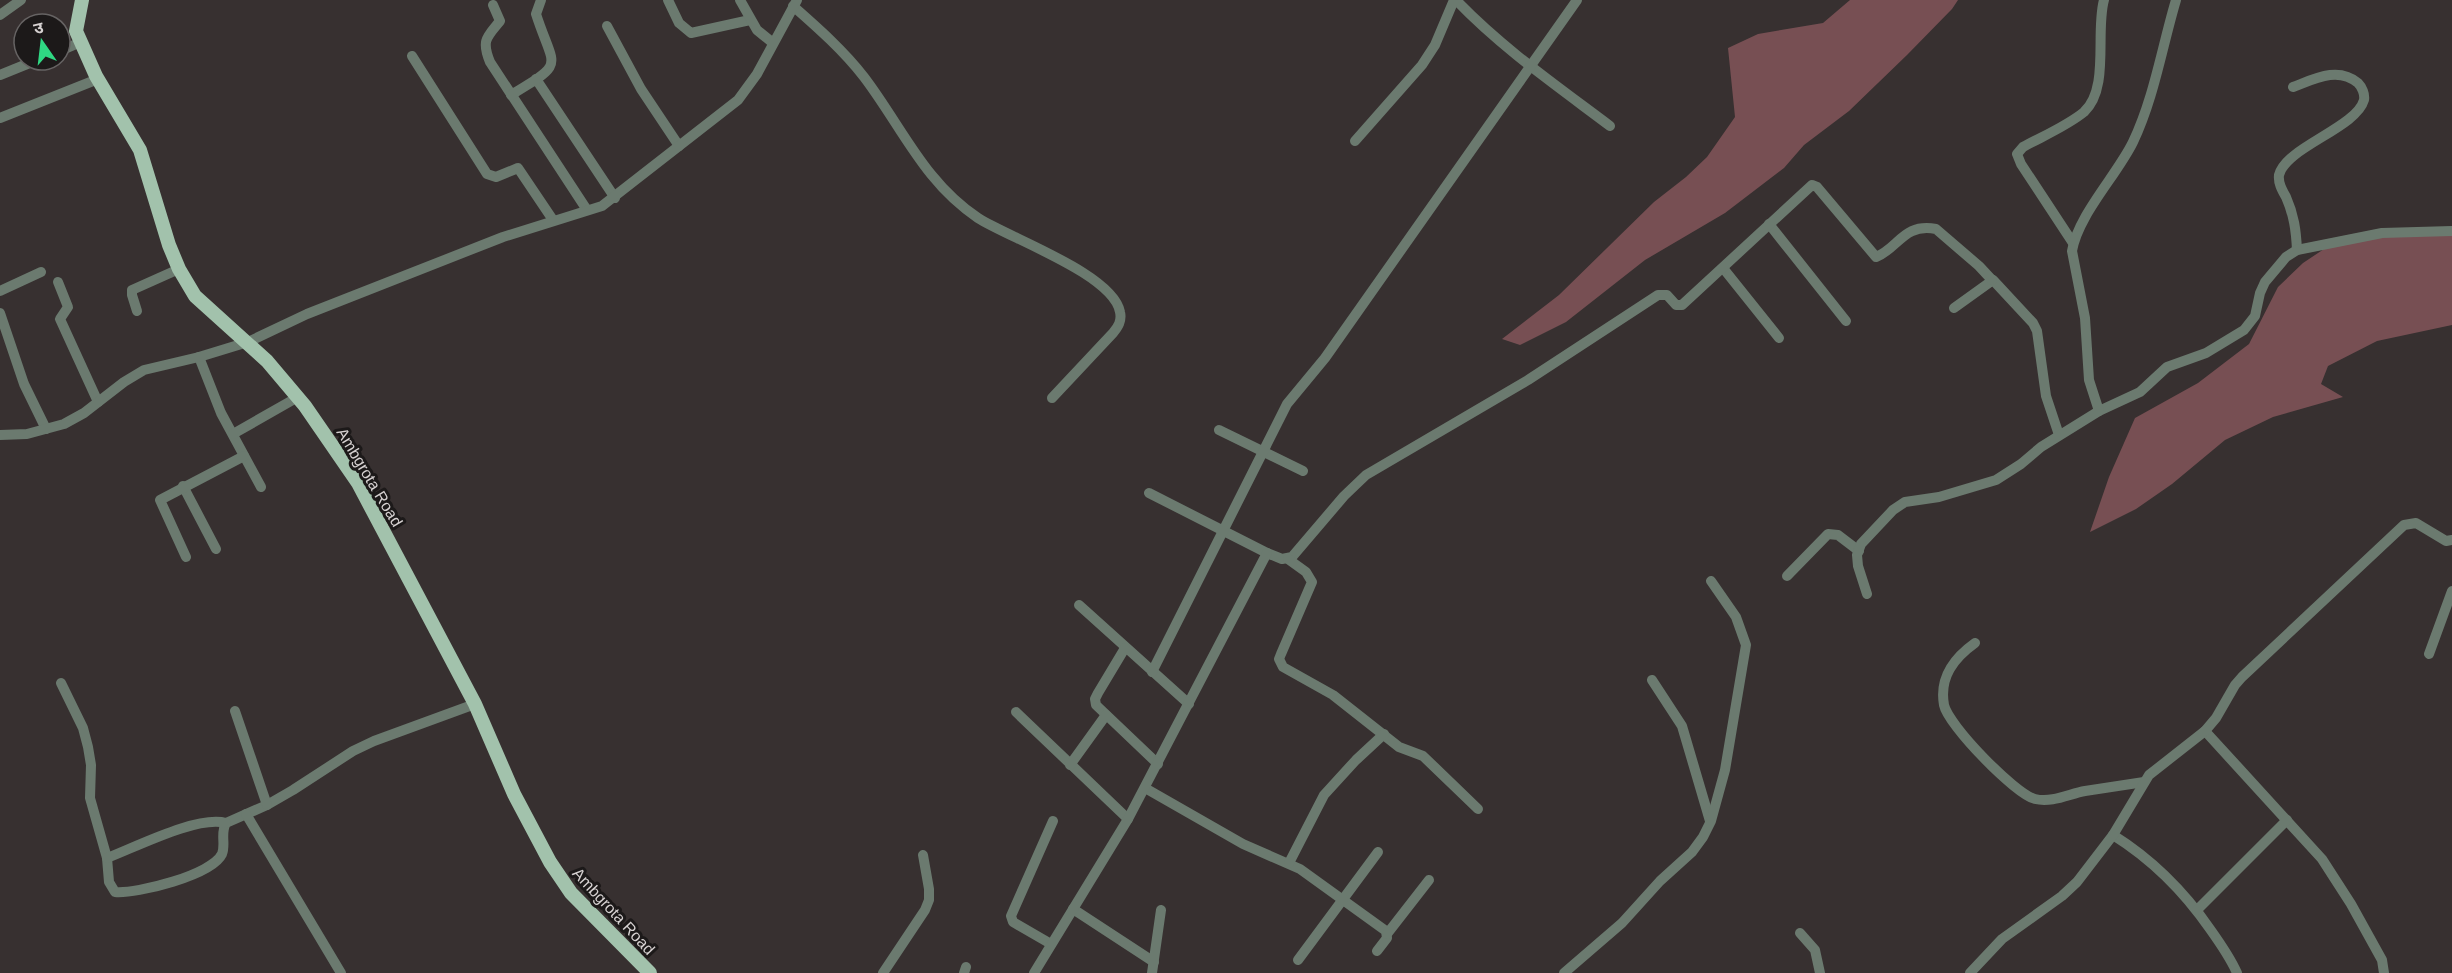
<svg xmlns="http://www.w3.org/2000/svg" width="2452" height="973" viewBox="0 0 2452 973" font-family="Helvetica,'Noto Sans Devanagari',sans-serif">
<rect width="100%" height="100%" fill="#373030"/>
<g fill="#774f53">
<polygon points="1850,0 1958,0 1952,9 1907,55 1849,111 1804,145 1784,168 1725,213 1645,260 1566,322 1520,345 1502,339 1559,295 1654,202 1686,177 1707,157 1735,117 1728,48 1758,34 1823,23"/>
<polygon points="2452,230 2452,325 2377,341 2328,366 2321,384 2343,397 2273,417 2225,440 2172,484 2136,509 2090,532 2109,477 2135,418 2198,383 2249,344 2278,287 2303,263 2324,249 2351,237"/>
</g>
<g fill="none" stroke-linecap="round" stroke-linejoin="round">
<g stroke="#6b7a6f" stroke-width="10">
<polyline points="668,0 679,23 691,33 750,20"/>
<polyline points="740,0 757,30 773,43"/>
<path d="M 1456,0 C 1502,48 1557,86 1610,126"/>
<path d="M 493,5 L 500,21 C 487,37 481,40 490,62 L 587,210"/>
<path d="M 793,6 C 818,28 844,51 864,77 C 902,127 924,182 978,218 C 1009,238 1113,274 1120,312 C 1122,321 1118,327 1113,333 L 1052,398"/>
<polyline points="0,15 21,0"/>
<polyline points="607,26 641,89 679,146"/>
<polyline points="60,51 81,42"/>
<polyline points="412,56 487,174 496,177 518,168 553,220"/>
<polyline points="0,75 37,60"/>
<polyline points="536,79 615,198"/>
<path d="M 2293,87 C 2314,79 2338,66 2358,83 C 2362,87 2365,94 2364,100 C 2356,128 2286,147 2279,175 C 2278,183 2282,190 2286,197 C 2294,215 2296,230 2297,250"/>
<path d="M 511,95 C 567,61 554,70 536,14 L 541,0"/>
<polyline points="0,118 98,79"/>
<polyline points="1355,141 1422,65 1435,45 1454,0"/>
<polyline points="1769,224 1846,321"/>
<path d="M 2073,243 L 2021,164 L 2017,154 L 2023,147 C 2043,136 2067,126 2084,112 C 2110,88 2095,32 2104,0"/>
<polyline points="1723,268 1779,338"/>
<polyline points="58,282 68,307 60,319 98,402"/>
<polyline points="0,291 41,272"/>
<polyline points="1954,308 1993,280 2033,323 2037,331 2046,396 2059,435"/>
<polyline points="137,311 132,295 132,290 179,269"/>
<polyline points="0,313 24,384 46,429"/>
<polyline points="199,357 221,413 261,487"/>
<polyline points="2099,411 2140,392 2167,367 2206,353 2244,330 2255,316 2260,293 2265,282 2286,257 2297,250 2382,233 2452,231"/>
<polyline points="1219,430 1303,471"/>
<polyline points="233,434 298,397"/>
<polyline points="0,435 27,434 64,424 84,413 124,382 144,370 199,357 248,342 307,314 503,237 602,206 738,100 757,74 797,0"/>
<polyline points="183,486 216,549"/>
<path d="M 1149,493 L 1267,553 L 1282,559 L 1292,557 L 1344,496 L 1366,475 L 1528,380 L 1658,295 L 1667,295 L 1676,305 L 1682,305 L 1812,185 L 1817,187 L 1876,257 C 1899,248 1903,223 1936,229 L 1979,266 L 1992,280"/>
<polyline points="186,557 160,500 244,456"/>
<polyline points="1288,559 1306,572 1312,582 1281,654 1279,659 1283,667 1333,695 1399,747 1423,756 1478,809"/>
<polyline points="1787,576 1828,534 1838,535 1859,551"/>
<path d="M 1867,594 L 1858,566 L 1857,555 L 1861,544 L 1893,510 L 1905,502 L 1939,497 L 1996,480 L 2021,464 L 2041,447 L 2099,411 L 2089,380 L 2085,318 L 2072,251 C 2078,215 2117,175 2133,142 C 2154,98 2162,47 2176,0"/>
<polyline points="1079,605 1189,704"/>
<path d="M 1975,643 C 1954,658 1939,677 1944,705 C 1948,725 2015,794 2035,799 C 2052,803 2069,794 2085,791 C 2104,788 2124,785 2144,782"/>
<polyline points="1125,648 1098,693 1095,699 1096,705 1158,764"/>
<polyline points="2429,654 2452,591"/>
<polyline points="1152,672 1287,404 1325,358 1577,0"/>
<polyline points="1652,680 1682,726 1710,821"/>
<path d="M 61,683 L 83,728 L 88,747 L 91,765 L 90,798 L 107,858 L 109,882 L 115,892 C 137,894 212,875 222,854 C 226,844 220,833 226,823 L 267,805 L 293,790 L 353,751 L 374,741 L 475,704"/>
<polyline points="235,711 267,805"/>
<polyline points="1016,712 1128,819"/>
<polyline points="2205,731 2322,859 2351,904 2382,960 2384,973"/>
<polyline points="1070,765 1106,715"/>
<polyline points="1145,788 1243,844 1300,869 1386,931 1387,938 1377,951"/>
<polyline points="246,814 341,973"/>
<path d="M 2113,835 C 2153,860 2183,890 2210,929 C 2220,943 2230,957 2237,973"/>
<path d="M 107,858 C 136,847 198,815 226,823"/>
<polyline points="1289,863 1324,795 1356,760 1384,734"/>
<polyline points="1073,909 1154,962"/>
<polyline points="2197,910 2287,820"/>
<polyline points="1800,933 1815,950 1820,973"/>
<polyline points="1387,934 1429,880"/>
<polyline points="1051,944 1013,922 1011,916 1053,821"/>
<polyline points="1298,960 1378,852"/>
<polyline points="883,973 925,910 929,900 929,889 923,855"/>
<polyline points="964,973 966,967"/>
<polyline points="1034,973 1128,819 1267,553"/>
<polyline points="1152,973 1161,910"/>
<polyline points="1564,973 1622,923 1660,881 1692,852 1703,837 1711,821 1725,770 1746,645 1736,617 1711,581"/>
<polyline points="1970,973 2002,939 2062,896 2077,882 2113,835 2149,775 2205,731 2216,718 2235,685 2242,677 2404,525 2416,523 2446,541 2452,540"/>
</g>
<polyline stroke="#a2c2ac" stroke-width="14" points="82,0 76,31 96,76 140,150 169,245 179,269 195,296 267,361 305,406 358,483 475,704 514,794 550,862 571,893 650,973"/>
</g>
<g text-anchor="middle" stroke-width="6" stroke-linejoin="round" paint-order="stroke">
<g font-size="16" fill="#d6d1d1" stroke="#1c1919">
<text transform="translate(370 477) rotate(59)" y="6">Ambgrota Road</text>
<text transform="translate(614 911) rotate(47)" y="6">Ambgrota Road</text>
</g>
</g>
<g transform="translate(42 42) rotate(346)"><circle r="28" fill="#1c1919" stroke="#666363" stroke-width="1.5"/>
<path d="M0-4.5L10 22L0 15L-10 22Z" fill="#2fd883"/>
<text y="-9" font-size="16" font-weight="bold" text-anchor="middle" fill="#d6d1d1">उ</text>
</g>
</svg>
